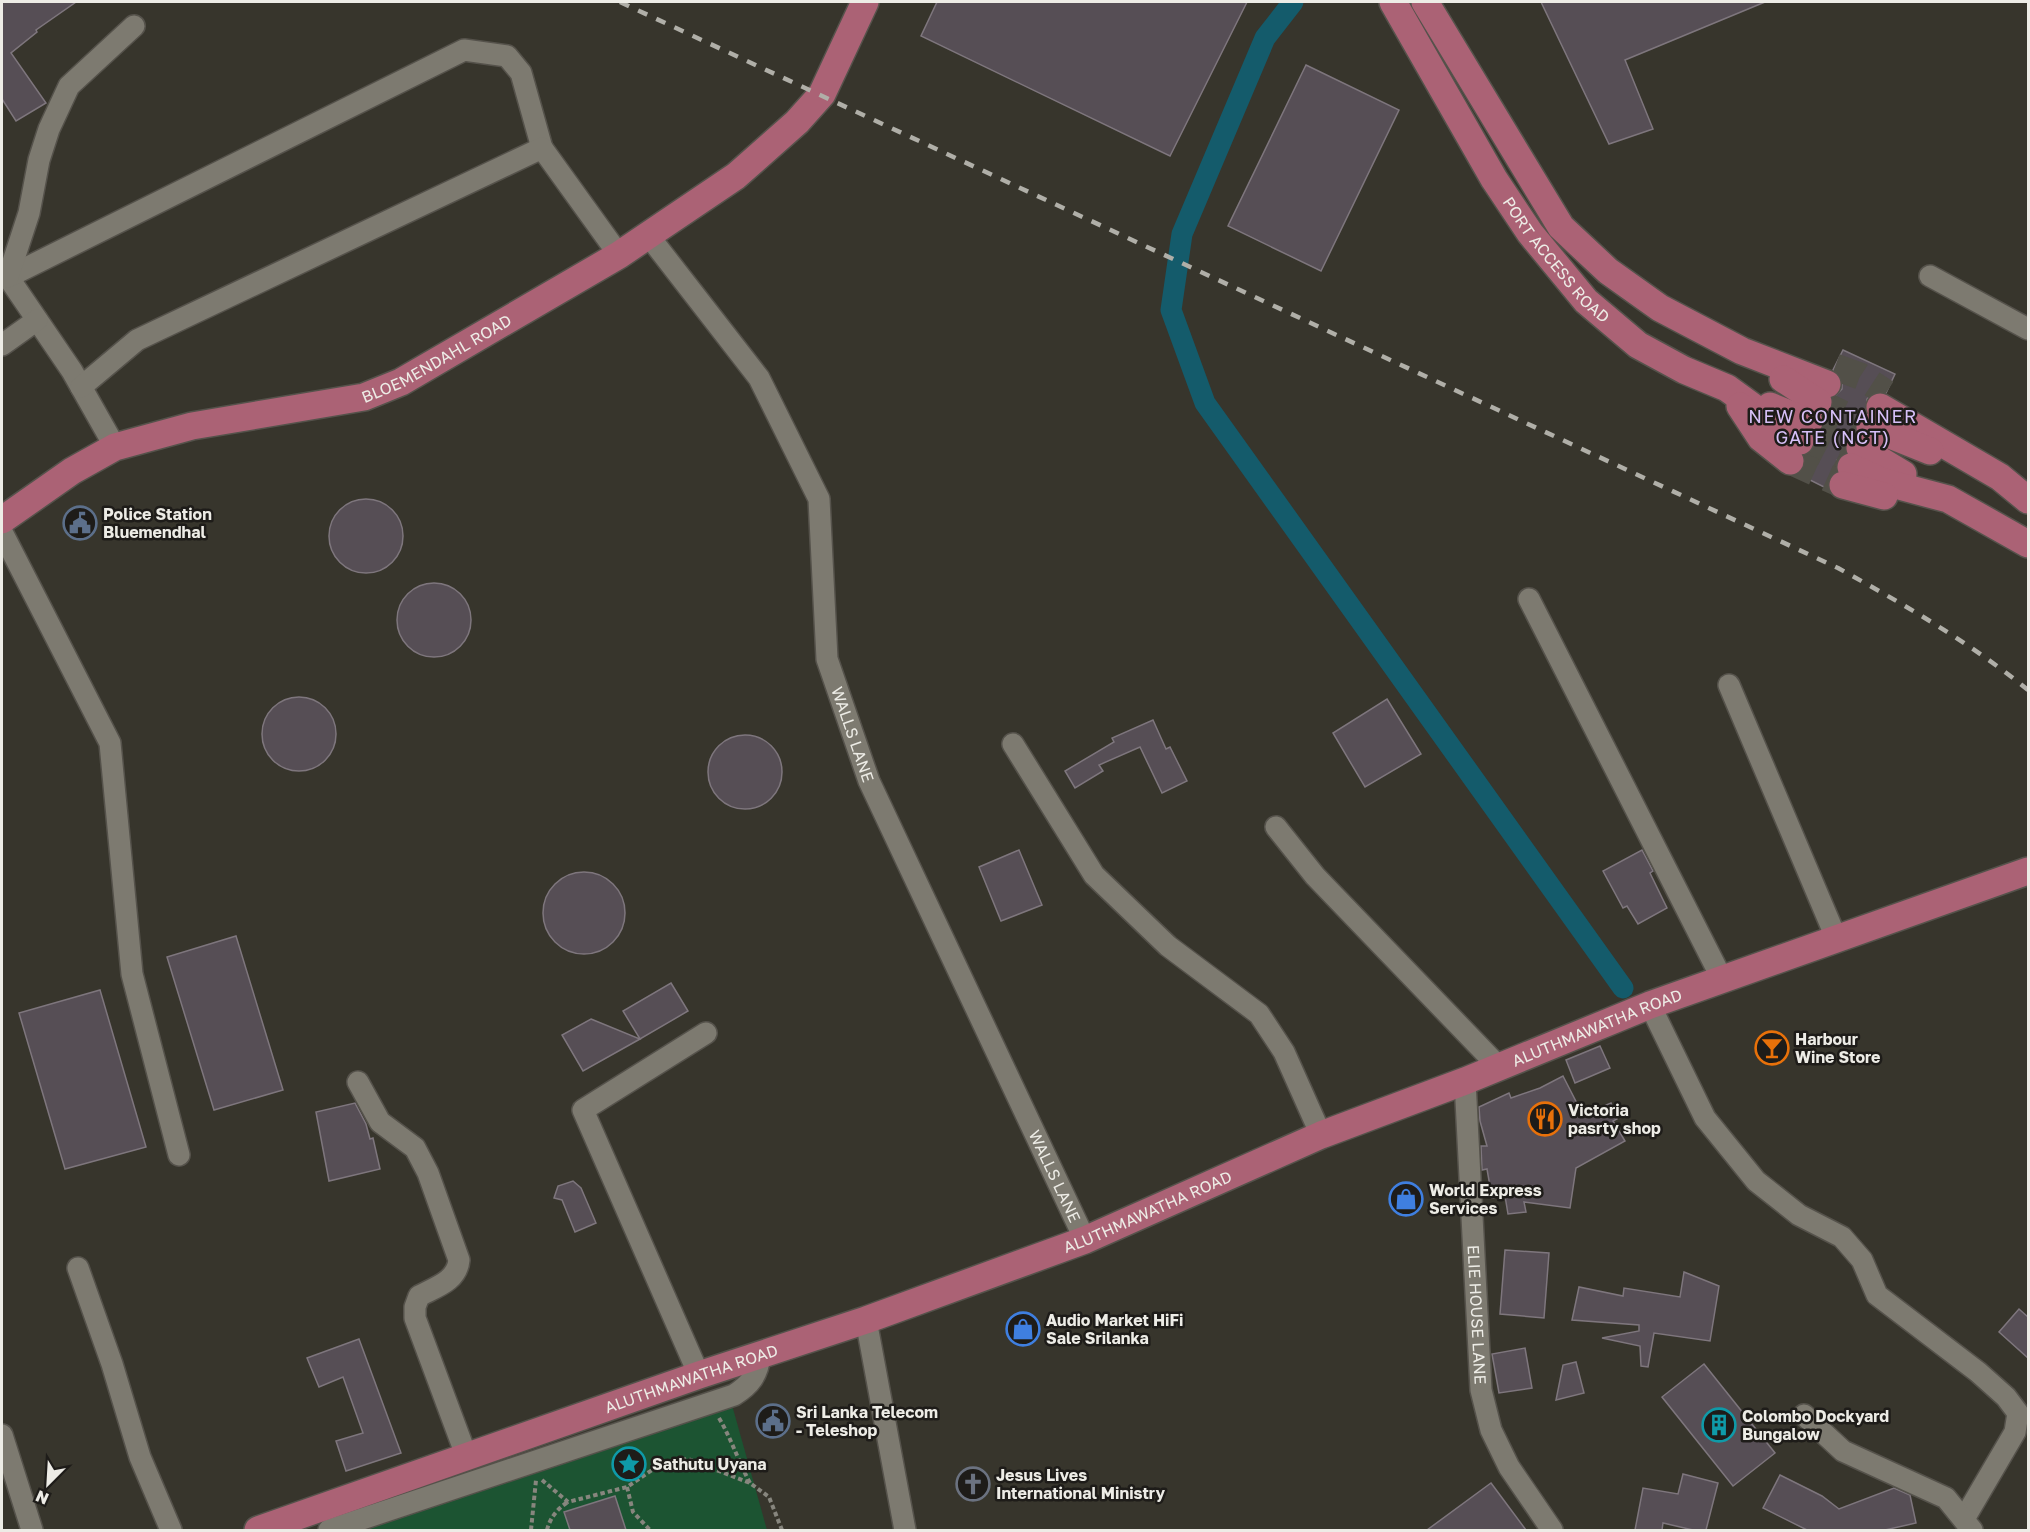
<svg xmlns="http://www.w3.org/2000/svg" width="2030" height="1532" viewBox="0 0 2030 1532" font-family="'Golos Text',sans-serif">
<rect width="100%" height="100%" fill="#37352c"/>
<polygon fill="#1c5432" points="732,1405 767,1530 354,1530"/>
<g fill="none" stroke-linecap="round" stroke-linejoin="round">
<polyline stroke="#145b6b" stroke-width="21" points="1293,2 1265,38 1182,234 1171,310 1205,403 1623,988"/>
</g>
<g fill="#564e55" stroke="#7e767d" stroke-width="1.5">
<polygon points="2,2 76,2 36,30 37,32 11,53 46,103 16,121 2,99"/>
<polygon points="937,2 1247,2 1170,156 921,36"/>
<polygon points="1541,2 1765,2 1625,60 1653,129 1609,144"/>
<polygon points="1306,65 1399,110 1321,271 1228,226"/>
<polygon points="1843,350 1895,374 1886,393 1873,393 1867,399 1866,412 1856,421 1856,433 1846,440 1845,453 1837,460 1836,471 1828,480 1828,489 1798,474 1805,464 1805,456 1813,450 1815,436 1823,428 1823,417 1831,411 1833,398 1842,389 1842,381 1833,370"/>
<circle cx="366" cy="536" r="37"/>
<circle cx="434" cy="620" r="37"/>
<circle cx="299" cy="734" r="37"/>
<polygon points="1387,699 1421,754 1365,787 1333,733"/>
<polygon points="1153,720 1166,749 1170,747 1187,781 1162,793 1140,747 1099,765 1103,771 1075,788 1065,771 1114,742 1112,738"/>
<circle cx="745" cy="772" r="37"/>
<polygon points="1019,850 1042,905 1001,921 979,867"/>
<polygon points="1642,850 1653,871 1650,873 1667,908 1638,924 1627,906 1623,908 1603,871"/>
<circle cx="584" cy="913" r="41"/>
<polygon points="236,936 283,1090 214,1110 167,957"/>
<polygon points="671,983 688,1011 640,1039 623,1011"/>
<polygon points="100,990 146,1147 65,1169 19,1013"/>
<polygon points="591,1019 640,1039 583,1071 562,1035"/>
<polygon points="1600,1046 1610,1068 1575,1083 1566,1060"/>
<polygon points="1563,1076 1583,1115 1611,1103 1617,1119 1613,1121 1625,1141 1576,1168 1570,1208 1524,1202 1526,1212 1508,1214 1505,1196 1492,1198 1487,1169 1482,1170 1481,1146 1487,1146 1480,1121 1479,1107 1509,1093 1511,1098 1540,1088"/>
<polygon points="355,1103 366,1124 370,1139 373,1138 380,1169 329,1181 316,1112"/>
<polygon points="573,1181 581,1188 596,1223 575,1232 562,1200 554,1198 558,1186"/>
<polygon points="1505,1250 1549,1253 1544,1318 1500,1314"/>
<polygon points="1684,1272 1719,1286 1710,1341 1654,1333 1648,1367 1641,1366 1640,1346 1602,1338 1639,1331 1639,1325 1572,1320 1579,1287 1623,1296 1624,1288 1680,1297"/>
<polygon points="2019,1309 2028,1317 2028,1358 1999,1332"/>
<polygon points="359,1339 401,1453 346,1471 336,1441 363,1433 343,1377 319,1387 307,1358"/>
<polygon points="1525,1348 1532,1388 1499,1393 1492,1354"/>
<polygon points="1576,1362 1584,1393 1556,1400 1563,1365"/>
<polygon points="1704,1364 1775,1453 1733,1486 1662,1397"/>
<polygon points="1683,1474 1718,1483 1706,1530 1693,1530 1663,1523 1662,1530 1635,1530 1643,1488 1678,1494"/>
<polygon points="1780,1475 1822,1496 1839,1509 1894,1488 1910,1495 1916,1523 1885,1530 1807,1530 1763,1508"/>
<polygon points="1491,1483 1526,1530 1427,1530"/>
<polygon points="615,1496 626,1530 570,1530 564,1512"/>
</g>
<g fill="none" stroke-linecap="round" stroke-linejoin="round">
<g stroke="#525048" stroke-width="27" stroke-dasharray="27 14" stroke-linecap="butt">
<polyline points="1835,367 1860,376 1886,393"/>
<polyline points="1818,402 1870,427"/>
<polyline points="1809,422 1860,448"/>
<polyline points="1800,441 1851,467"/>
<polyline points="1790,461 1843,485"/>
</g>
<defs>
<g id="minor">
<path id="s1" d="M 648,235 L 759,378 L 819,499 L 827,659 L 869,781 L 1085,1240"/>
<polyline points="2,273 8,277 72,371 115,447"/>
<polyline points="1930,276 2028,329"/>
<polyline points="8,277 464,50 507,56 521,73 542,148"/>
<polyline points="8,277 29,213 39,160 49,129 69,86 134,26"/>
<polyline points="2,345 37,320"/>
<polyline points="81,387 137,340 542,148 619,255"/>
<polyline points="2,532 110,743 132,974 179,1155"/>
<polyline points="1529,599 1722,979"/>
<polyline points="1729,685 1837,940"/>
<polyline points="1013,744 1094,875 1168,946 1259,1014 1284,1052 1321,1135"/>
<polyline points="1276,827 1315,876 1499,1067"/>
<polyline points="1650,1005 1705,1118 1756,1181 1799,1215 1842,1237 1862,1260 1877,1295 1978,1372 2006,1397 2018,1413 2015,1432 1964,1519"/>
<path id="s2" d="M 1465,1081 L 1481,1390 L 1491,1430 L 1509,1467 L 1552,1530"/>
<path d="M 358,1082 L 380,1122 L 415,1148 L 428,1173 L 459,1260 C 457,1281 436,1287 419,1296 L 415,1307 L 415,1318 L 466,1455"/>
<polyline points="78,1268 112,1364 140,1457 171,1530"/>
<polyline points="866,1320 905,1530"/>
<polyline points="699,1375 583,1110 706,1033"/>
<polyline points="1804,1415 1843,1451 1946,1498 1972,1530"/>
<polyline points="2,1435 32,1530"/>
<path d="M 329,1530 L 734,1395 C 750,1385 758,1375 760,1355"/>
</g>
<g id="major">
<path id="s3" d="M 1393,2 L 1494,179 L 1530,233 L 1586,301 L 1638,345 L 1684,370 L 1727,388 L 1800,441"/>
<polyline points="1425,2 1561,227 1608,271 1660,308 1742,351 1827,384"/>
<polyline points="1783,379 1818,402"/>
<polyline points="1740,406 1761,438 1790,461"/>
<polyline points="1770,406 1809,422"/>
<polyline points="1880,407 2000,477 2028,500"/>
<polyline points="1870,427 1930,451"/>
<polyline points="1860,448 1903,474"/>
<polyline points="1851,467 1884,482 1948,499 2028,544"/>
<polyline points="1843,485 1884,496"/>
<path id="s4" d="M 2,520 L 72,471 L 115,447 L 192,426 L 364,397 L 401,382 L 619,255 L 736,176 L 797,122 L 822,94 L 865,2"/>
<path id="s5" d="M 258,1530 L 699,1375 L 866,1320 L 1085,1240 L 1321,1135 L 1465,1081 L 1650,1005 L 2028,871"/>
</g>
</defs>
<use href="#minor" stroke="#55524b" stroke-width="24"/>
<use href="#major" stroke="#55524b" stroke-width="30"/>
<g stroke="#87867e" stroke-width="4" stroke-dasharray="4.5 3" stroke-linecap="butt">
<path d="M 719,1418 C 732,1440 738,1461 750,1483"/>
<polyline points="542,1480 568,1502 627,1487 664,1462 688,1459 750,1483 769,1497 782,1530"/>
<polyline points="627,1487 633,1512 650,1530"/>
<polyline points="531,1530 536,1480"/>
<path d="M 547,1530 C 550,1518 557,1509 568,1502"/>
</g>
<use href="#minor" stroke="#7d7a70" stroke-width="21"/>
<use href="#major" stroke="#ab6275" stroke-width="27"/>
<path stroke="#b0afa8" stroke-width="4.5" stroke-dasharray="10 10" stroke-linecap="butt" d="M 620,2 L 1838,568 C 1905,605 1969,642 2028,690"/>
</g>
<defs>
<symbol id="civic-ring" viewBox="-11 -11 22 22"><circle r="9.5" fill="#1e1c19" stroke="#5c6f8a" stroke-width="1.5"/><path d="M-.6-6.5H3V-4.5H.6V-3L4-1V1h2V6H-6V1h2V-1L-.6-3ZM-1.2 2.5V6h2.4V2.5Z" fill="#5c6f8a"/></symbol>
<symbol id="bar-ring" viewBox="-11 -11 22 22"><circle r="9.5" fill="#1e1c19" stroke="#e8710a" stroke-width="1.5"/><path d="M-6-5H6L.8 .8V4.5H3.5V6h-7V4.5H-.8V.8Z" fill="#e8710a"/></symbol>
<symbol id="restaurant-ring" viewBox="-11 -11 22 22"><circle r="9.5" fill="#1e1c19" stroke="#e8710a" stroke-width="1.5"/><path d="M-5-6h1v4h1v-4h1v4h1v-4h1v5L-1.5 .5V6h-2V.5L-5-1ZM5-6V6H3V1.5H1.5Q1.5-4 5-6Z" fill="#e8710a"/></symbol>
<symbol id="shop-ring" viewBox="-11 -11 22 22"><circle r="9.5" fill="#1e1c19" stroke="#3f7fe0" stroke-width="1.5"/><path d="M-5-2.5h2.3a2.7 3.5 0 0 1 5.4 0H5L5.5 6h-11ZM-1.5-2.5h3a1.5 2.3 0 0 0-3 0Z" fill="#3f7fe0"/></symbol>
<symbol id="building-ring" viewBox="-11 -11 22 22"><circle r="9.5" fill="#1e1c19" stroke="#0f9aa8" stroke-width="1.5"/><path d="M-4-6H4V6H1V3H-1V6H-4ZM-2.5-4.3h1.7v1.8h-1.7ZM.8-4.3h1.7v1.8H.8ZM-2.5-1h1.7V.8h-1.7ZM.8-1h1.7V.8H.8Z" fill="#0f9aa8"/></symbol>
<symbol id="sight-ring" viewBox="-11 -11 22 22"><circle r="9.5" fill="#1e1c19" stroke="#0f9aa8" stroke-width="1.5"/><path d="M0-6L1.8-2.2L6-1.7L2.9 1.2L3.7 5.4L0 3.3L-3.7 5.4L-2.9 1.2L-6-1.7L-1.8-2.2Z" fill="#0f9aa8"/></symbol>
<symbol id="church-ring" viewBox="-11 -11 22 22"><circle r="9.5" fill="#1e1c19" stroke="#6b7280" stroke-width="1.5"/><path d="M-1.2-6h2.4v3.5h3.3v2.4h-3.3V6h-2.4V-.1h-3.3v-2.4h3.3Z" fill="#6b7280"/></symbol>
</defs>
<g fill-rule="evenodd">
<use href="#civic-ring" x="61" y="504" width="38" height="38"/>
<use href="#bar-ring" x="1753" y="1029" width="38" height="38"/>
<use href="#restaurant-ring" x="1526" y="1100" width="38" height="38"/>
<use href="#shop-ring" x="1387" y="1180" width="38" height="38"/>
<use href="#shop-ring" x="1004" y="1310" width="38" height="38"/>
<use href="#civic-ring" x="754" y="1402" width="38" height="38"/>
<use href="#building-ring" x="1700" y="1406" width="38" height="38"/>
<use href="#sight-ring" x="610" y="1445" width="38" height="38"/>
<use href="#church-ring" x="954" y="1465" width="38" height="38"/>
</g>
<g text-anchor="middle" stroke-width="5" stroke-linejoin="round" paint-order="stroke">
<g font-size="16" fill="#edece6" stroke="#1e1c19">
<text dy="6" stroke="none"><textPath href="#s3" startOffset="306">PORT ACCESS ROAD</textPath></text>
<text dy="6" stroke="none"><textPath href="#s4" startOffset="471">BLOEMENDAHL ROAD</textPath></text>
<text dy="6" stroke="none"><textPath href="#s1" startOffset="556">WALLS LANE</textPath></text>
<text dy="6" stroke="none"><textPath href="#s5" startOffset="1431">ALUTHMAWATHA ROAD</textPath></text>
<text dy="6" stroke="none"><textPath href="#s1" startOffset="1042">WALLS LANE</textPath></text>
<text dy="6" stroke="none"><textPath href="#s5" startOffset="945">ALUTHMAWATHA ROAD</textPath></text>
<text dy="6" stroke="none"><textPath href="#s2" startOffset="234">ELIE HOUSE LANE</textPath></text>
<text dy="6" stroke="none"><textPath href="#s5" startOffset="459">ALUTHMAWATHA ROAD</textPath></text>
</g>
<g font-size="16" font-weight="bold" fill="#edece6" stroke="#1e1c19" text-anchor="start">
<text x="103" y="520">Police Station<tspan x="103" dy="18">Bluemendhal</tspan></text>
<text x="1795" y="1045">Harbour<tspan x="1795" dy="18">Wine Store</tspan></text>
<text x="1568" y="1116">Victoria<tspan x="1568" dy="18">pasrty shop</tspan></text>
<text x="1429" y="1196">World Express<tspan x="1429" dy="18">Services</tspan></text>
<text x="1046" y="1326">Audio Market HiFi<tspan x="1046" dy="18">Sale Srilanka</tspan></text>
<text x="796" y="1418">Sri Lanka Telecom<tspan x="796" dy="18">- Teleshop</tspan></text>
<text x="1742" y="1422">Colombo Dockyard<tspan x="1742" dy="18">Bungalow</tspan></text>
<text x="652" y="1470">Sathutu Uyana</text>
<text x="996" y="1481">Jesus Lives<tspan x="996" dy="18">International Ministry</tspan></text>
</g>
<g font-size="18" letter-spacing="1.5" fill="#d7c0f8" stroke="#1e1c19">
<text x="1833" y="423">NEW CONTAINER<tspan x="1833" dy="21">GATE (NCT)</tspan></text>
</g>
</g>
<rect width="2030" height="1532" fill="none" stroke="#edece6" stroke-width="6"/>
<g transform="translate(48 1484) rotate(204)" stroke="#1e1c19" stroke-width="4.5" paint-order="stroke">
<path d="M0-4.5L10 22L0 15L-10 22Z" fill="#edece6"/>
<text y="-9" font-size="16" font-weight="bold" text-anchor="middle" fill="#edece6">N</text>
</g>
</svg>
